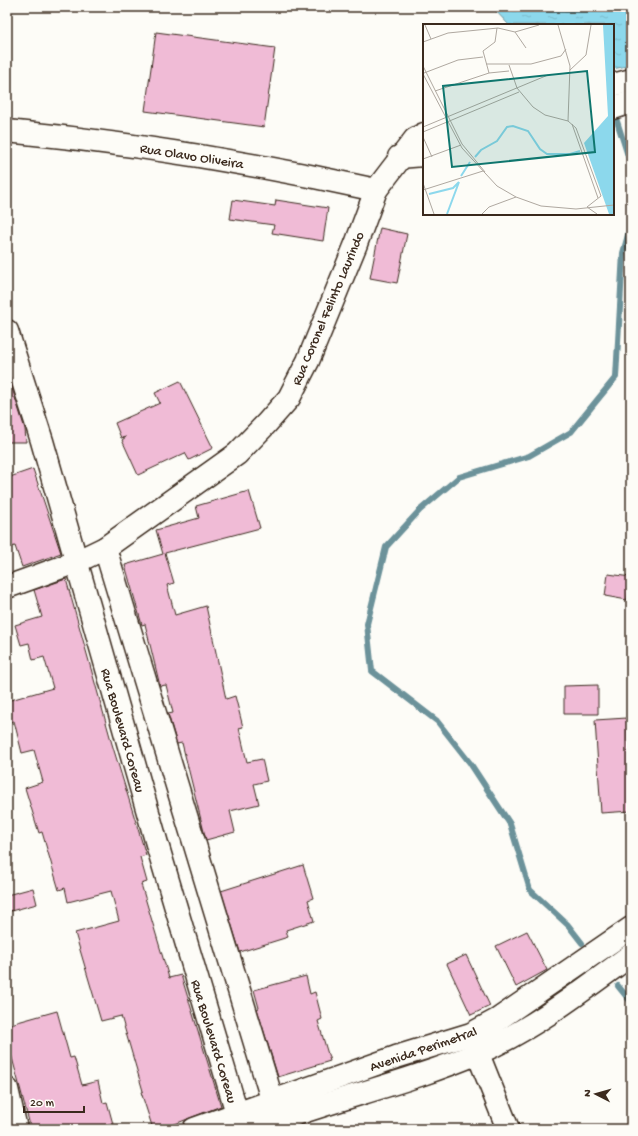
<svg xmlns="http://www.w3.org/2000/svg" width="638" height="1136" viewBox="0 0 638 1136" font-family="'Gochi Hand',sans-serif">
<defs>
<pattern id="water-ripples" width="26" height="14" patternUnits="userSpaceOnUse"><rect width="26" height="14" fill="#8cd8ec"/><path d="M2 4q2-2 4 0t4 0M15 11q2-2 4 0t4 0" fill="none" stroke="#7abaca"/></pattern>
</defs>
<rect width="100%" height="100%" fill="#fdfcf7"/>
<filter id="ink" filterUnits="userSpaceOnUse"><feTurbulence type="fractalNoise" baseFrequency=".025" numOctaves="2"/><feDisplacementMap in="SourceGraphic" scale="8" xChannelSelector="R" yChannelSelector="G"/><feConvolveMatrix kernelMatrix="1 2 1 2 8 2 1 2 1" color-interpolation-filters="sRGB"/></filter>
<g filter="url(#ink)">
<polygon fill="url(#water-ripples)" stroke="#6c929a" points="492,7 631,7 631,65 613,69 613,25 509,25"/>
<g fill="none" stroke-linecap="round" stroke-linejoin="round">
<g stroke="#6c929a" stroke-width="6">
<polyline points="614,112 631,165"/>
<polyline points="582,943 568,925 530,890 510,824 470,763 437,721 372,671 367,624 386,547 420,510 459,477 529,456 571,432 616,377 623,253 631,224"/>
<polyline points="618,986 631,1002"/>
</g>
</g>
<g fill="#f0bbd6" stroke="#3b2a1e">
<polygon points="156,32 275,48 264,127 145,111"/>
<polygon points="233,200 275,206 276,200 328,208 323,241 272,233 274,225 230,219"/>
<polygon points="380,228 407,234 397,283 370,278"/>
<polygon points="180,381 213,448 189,460 185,453 138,475 122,440 126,437 121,438 115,423 160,403 155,393"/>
<polygon points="7,382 10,382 25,429 26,442 7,442"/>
<polygon points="33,469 61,553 22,567 15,546 7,548 7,525 12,523 7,508 7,478"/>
<polygon points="249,491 260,528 165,553 174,583 167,585 175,615 206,606 226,699 235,696 243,727 239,728 247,762 262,759 267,781 254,784 259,804 230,811 235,832 206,840 182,743 177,744 168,714 173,713 166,685 160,686 145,624 142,625 125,565 163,554 156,530 199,518 196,506"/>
<polygon points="608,574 631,577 627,600 605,596"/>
<polygon points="66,579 112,744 146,855 140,857 147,882 141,884 169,978 181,975 221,1106 162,1129 153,1129 141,1092 143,1091 121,1016 101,1021 75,933 119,921 111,891 68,902 65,888 59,890 42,832 39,833 25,788 43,782 34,750 22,753 14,721 7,723 7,701 53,688 44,657 33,660 29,643 21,645 15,625 42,617 34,590"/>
<polygon points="598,685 598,714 564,714 564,686"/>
<polygon points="627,718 631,811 601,813 595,720"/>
<polygon points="303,865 313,898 308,900 314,921 286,930 288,937 240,952 221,891"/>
<polygon points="33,888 37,904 7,912 7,895"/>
<polygon points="527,931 547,970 516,987 496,946"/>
<polygon points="466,955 490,1006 471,1015 447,964"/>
<polygon points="306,976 310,994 315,992 322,1019 318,1021 330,1061 278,1077 257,1009 259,1008 254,990"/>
<polygon points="57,1011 70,1058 74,1057 82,1085 98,1081 103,1103 107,1102 113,1124 94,1129 31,1129 7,1039 7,1025"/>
</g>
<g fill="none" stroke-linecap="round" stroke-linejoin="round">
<defs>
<g id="minor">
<polyline points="613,85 631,80"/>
<polyline points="613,108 631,102"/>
<path d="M 7,131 C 131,143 254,163 376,190"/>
<polyline points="399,157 424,155"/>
<polyline points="7,331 42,441 157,844 237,1113 243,1129"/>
<path d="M 105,548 C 164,742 221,936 281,1129"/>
<polyline points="7,587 76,562 105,548 237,454 266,424 289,398 308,361 356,244 376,190 415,139 424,134"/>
<polyline points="472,1039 508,1129"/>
<polyline points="7,1089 16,1129"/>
<polyline points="194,1129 396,1057 471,1034 497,1020 631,928"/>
<path d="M 255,1129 C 328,1100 406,1084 478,1053 C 533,1029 583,990 631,955"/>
</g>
</defs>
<use href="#minor" stroke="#3b2a1e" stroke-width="25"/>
<use href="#minor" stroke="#fdfcf7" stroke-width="22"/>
</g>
</g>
<g text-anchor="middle" stroke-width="3" stroke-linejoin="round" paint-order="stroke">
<g font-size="14" fill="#3b2a1e" stroke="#fdfcf7">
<text transform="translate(192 155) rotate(9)" y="5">Rua Olavo Oliveira</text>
<text transform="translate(327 308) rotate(-67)" y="5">Rua Coronel Felinto Laurindo</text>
<text transform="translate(124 730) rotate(74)" y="5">Rua Boulevard Coreau</text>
<text transform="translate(215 1041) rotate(73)" y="5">Rua Boulevard Coreau</text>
<text transform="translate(423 1048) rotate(-19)" y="5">Avenida Perimetral</text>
</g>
</g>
<g transform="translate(423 24)">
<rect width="191" height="191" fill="#fdfcf7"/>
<path d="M 180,1 L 191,1 L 191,190 L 186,190 L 161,119 L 185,92 Z" fill="#8cd8ec"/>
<path fill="none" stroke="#8cd8ec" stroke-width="2" d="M 52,133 L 58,126 L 74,117 L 84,103 L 90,102 L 105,107 L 117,125 L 124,130 L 147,130 L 157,127M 38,152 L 47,138M 6,170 L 30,164 L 36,158M 24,190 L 36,158"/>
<path fill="none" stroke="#afa8a0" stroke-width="1" d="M 2,1 L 8,15M 135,1 L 147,42 L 145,97M 92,8 L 103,24M 0,18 L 25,9 L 75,4 L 92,8 L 116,1M 63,40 L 108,40 L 138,32 L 143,25M 86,41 L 94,64 L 110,83 L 122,91 L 145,97 L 153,104 L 178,172 L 164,183 L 174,190M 0,42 L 39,120 L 62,148M 147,46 L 163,31 L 168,1M 1,49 L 35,36 L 60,33M 66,49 L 60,27 L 72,18 L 74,4M 0,50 L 39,124 L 74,162 L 93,173 L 118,182 L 153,185 L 191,181M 12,67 L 66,49 L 86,47M 149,100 L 175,174M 0,103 L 125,51M 0,108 L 96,68M 0,113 L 9,133M 0,135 L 38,121M 0,159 L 11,190M 0,166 L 60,147M 59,190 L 66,183 L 93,173"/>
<path fill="#0f766e" fill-opacity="0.15" stroke="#0f766e" stroke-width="2" d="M 164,47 L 172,128 L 29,143 L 20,62 Z"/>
<rect width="191" height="191" fill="none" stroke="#3b2a1e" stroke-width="2"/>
</g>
<rect width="638" height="1136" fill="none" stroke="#fdfcf7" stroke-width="24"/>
<rect x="12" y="12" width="614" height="1112" fill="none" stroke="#3b2a1e" stroke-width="1.5" filter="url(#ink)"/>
<g transform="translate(596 1094) rotate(276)" stroke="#fdfcf7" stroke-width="3" paint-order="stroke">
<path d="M0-3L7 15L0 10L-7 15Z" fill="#3b2a1e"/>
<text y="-6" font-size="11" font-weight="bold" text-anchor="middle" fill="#3b2a1e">N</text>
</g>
<path d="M24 1106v6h60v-6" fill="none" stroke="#3b2a1e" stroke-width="2"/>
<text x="30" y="1106" font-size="12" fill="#3b2a1e" stroke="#fdfcf7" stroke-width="3" paint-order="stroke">20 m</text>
</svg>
